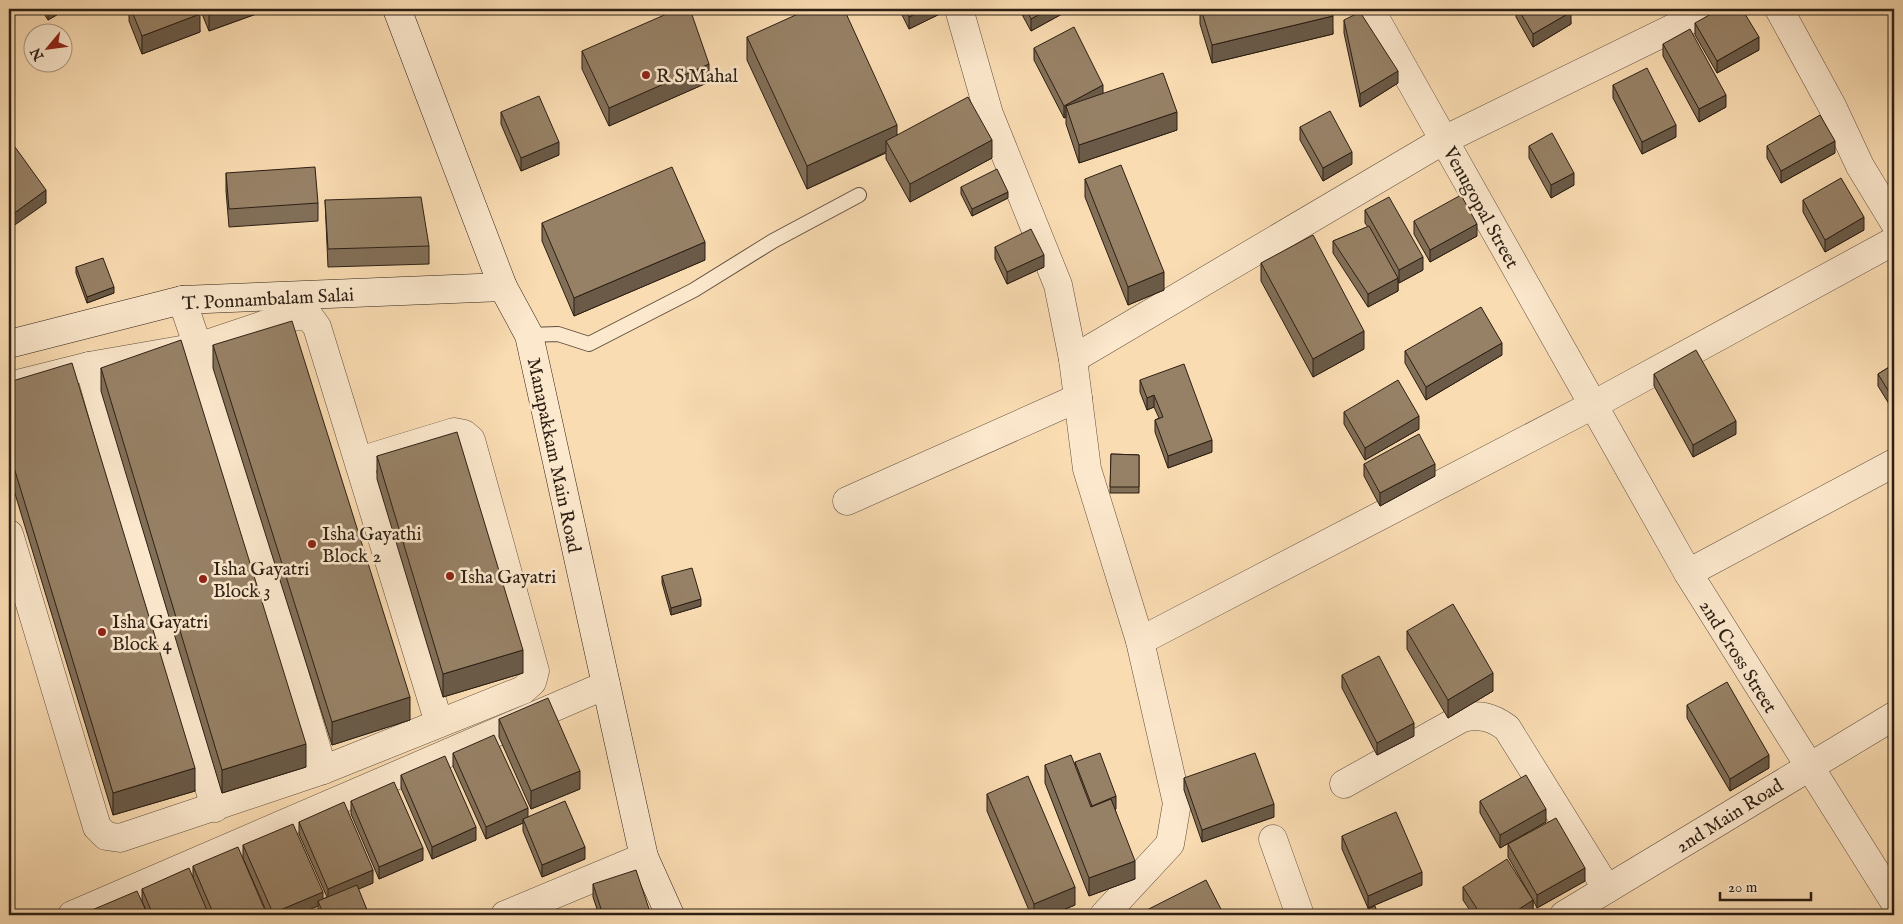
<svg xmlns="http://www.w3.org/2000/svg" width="1903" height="924" viewBox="0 0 1903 924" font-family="'IM FELL English',serif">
<rect width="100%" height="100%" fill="#fadcb2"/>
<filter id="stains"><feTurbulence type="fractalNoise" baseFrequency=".004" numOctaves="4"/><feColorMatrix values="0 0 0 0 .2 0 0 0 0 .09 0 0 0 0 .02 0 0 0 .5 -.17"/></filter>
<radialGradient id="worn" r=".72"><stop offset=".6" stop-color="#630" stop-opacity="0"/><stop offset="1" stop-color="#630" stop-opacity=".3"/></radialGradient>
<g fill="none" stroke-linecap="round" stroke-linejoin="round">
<defs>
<polyline id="lane" points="529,335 558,334 589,344 694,290 773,241 859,195"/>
<g id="street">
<polyline points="959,9 989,114 1058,285 1073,359 1087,469 1140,641 1177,803 1170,844 1104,915"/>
<polyline points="1370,9 1688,573 1894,901"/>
<polyline points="1779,9 1832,106 1860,166 1894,222"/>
<polyline points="182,300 198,347 323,770 523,690 532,682 535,671 471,440 464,434 454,432 359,461"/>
<polyline points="1073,359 1444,140 1712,9"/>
<polyline points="89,366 215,808"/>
<polyline points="9,386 89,366 198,347 287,317 309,316 317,327 439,723"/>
<polyline points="847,501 1078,398"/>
<polyline points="9,534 97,827 106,836 120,838 323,770"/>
<polyline points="1688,573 1894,463"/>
<polyline points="1140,641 1593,405 1894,241"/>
<path d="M 1344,784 L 1462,718 C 1481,714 1492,717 1507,728 L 1607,889"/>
<polyline points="1273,839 1300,915"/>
<polyline points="72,915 606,685"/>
<polyline points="505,915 644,857"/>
<polyline points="1564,915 1894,716"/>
</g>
<g id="secondary">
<polyline points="397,9 503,287 529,335 644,857 670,915"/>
<polyline points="9,344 182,300 503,287"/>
</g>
</defs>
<use href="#lane" stroke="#604e3c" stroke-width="16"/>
<use href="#street" stroke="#604e3c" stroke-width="29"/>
<use href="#secondary" stroke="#2c1f14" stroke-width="29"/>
<use href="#lane" stroke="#fce8cd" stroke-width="14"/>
<use href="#street" stroke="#fce8cd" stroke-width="28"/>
<use href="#secondary" stroke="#fce8cd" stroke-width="28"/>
</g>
<g fill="#826f58" stroke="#2c1f14">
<polygon points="41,9 67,9 48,20"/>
<polygon points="129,9 198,9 200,32 142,54 129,21"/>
<polygon points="200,9 270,9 209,31"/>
<polygon points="899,9 948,9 948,10 909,29"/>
<polygon points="1019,9 1071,9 1031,31"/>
<polygon points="1200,9 1331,9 1333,34 1212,63 1200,24"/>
<polygon points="1516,9 1569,9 1571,24 1533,47 1516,17"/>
<polygon points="1344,20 1398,83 1360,107 1344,33"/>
<polygon points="1695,23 1759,50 1717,73 1695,35"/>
<polygon points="747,37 897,135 992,158 910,202 886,159 886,153 807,189 747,60"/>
<polygon points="1663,44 1726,107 1699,122 1663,56"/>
<polygon points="1034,48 1103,93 1177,130 1079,163 1066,124 1066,117 1064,118 1034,60"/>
<polygon points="582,51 709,82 609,126 582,69"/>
<polygon points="1613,85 1676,137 1642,154 1613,98"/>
<polygon points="501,112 559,155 521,171 501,124"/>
<polygon points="1300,127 1352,164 1323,181 1300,140"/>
<polygon points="1529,146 1574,185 1551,198 1529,158"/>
<polygon points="1767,146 1835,153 1781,183 1767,158"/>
<polygon points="226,173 318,203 318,221 229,227 226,191"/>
<polygon points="1085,179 1164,290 1128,305 1085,197"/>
<polygon points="961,187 1008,198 972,216 961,194"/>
<polygon points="325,200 429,246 429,264 328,267"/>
<polygon points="1803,200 1864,230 1825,252 1803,212"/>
<polygon points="1365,210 1423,270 1399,283 1398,280 1398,291 1368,307 1333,253 1333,241 1368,227 1365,223"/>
<polygon points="1414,221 1477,236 1430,262 1414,234"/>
<polygon points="542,223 705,260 574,316 542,241"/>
<polygon points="995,247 1044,267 1007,284 995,259"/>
<polygon points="1261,263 1364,349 1313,377 1261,281"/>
<polygon points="76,267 114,293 87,303 76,273"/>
<polygon points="213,345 410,720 332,745 213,368"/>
<polygon points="1405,351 1502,355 1426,400 1405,363"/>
<polygon points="1894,364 1894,412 1878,386 1878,374"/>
<polygon points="101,368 306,767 222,793 101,391"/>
<polygon points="1654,374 1736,434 1693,457 1654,386"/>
<polygon points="1140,380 1212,452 1168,468 1155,432 1155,420 1159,418 1154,407 1147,410 1140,392"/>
<polygon points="9,382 195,791 113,815 9,474"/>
<polygon points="1344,412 1419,429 1365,460 1344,424"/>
<polygon points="1111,454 1139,455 1139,493 1110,493"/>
<polygon points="377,456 523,673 443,697 377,479"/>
<polygon points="1364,464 1435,476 1380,506 1364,476"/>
<polygon points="662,576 701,606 671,615 662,583"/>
<polygon points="1407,631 1493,691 1448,718 1407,649"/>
<polygon points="1342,675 1414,736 1377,755 1342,688"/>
<polygon points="1687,705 1769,768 1730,791 1687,718"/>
<polygon points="499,719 580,789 531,809 499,737"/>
<polygon points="453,753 528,817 585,859 542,877 523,831 523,823 486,839 453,766"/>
<polygon points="1075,762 1116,809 1115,809 1135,879 1089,896 1045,783 1045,765 1075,765"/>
<polygon points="401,775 476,840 432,859 401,788"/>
<polygon points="1184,778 1274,817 1202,842 1184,790"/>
<polygon points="987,794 1075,905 1051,915 1031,915 987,811"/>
<polygon points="351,801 423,860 379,879 351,814"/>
<polygon points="1480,801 1546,822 1500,848 1480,813"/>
<polygon points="299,822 373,883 358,889 369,915 318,915 318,906 296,915 268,915 243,858 243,845 323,899 327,897 299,834"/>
<polygon points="1342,836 1422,885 1368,908 1342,849"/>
<polygon points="1508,844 1585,881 1537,908 1533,900 1533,913 1529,915 1473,915 1463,900 1463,887 1533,900 1508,857"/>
<polygon points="193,866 267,915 148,915 142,901 142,889 193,878"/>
<polygon points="593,884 651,915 599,915 593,897"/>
</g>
<g fill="#6a5a47" stroke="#2c1f14">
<polygon points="48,9 67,9 48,20"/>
<polygon points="222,9 270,9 209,31 209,13"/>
<polygon points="925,9 948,9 948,10 909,29 909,17"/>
<polygon points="1049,9 1071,9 1031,31 1031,19"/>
<polygon points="1571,12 1571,24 1533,47 1533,34"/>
<polygon points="200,14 200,32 142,54 142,36"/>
<polygon points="1333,16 1333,34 1212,63 1212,45"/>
<polygon points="1759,37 1759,50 1717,73 1717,61"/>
<polygon points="709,64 709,82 609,126 609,108"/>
<polygon points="1398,71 1398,83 1360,107 1360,94"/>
<polygon points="1103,85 1103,97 1066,106 1066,117 1064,118 1064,106"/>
<polygon points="1726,95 1726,107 1699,122 1699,109"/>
<polygon points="1177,112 1177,130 1079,163 1079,145"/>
<polygon points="897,125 897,147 886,141 886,152 807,189 807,166"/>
<polygon points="1676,125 1676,137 1642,154 1642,142"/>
<polygon points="992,140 992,158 910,202 910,184"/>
<polygon points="1835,141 1835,153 1781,183 1781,171"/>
<polygon points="559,142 559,155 521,171 521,158"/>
<polygon points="1352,152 1352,164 1323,181 1323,168"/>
<polygon points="1574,173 1574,185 1551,198 1551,185"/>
<polygon points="46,190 46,203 9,229 9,217"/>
<polygon points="1008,192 1008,198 972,216 972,209"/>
<polygon points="1864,217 1864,230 1825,252 1825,240"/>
<polygon points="1477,224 1477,236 1430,262 1430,250"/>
<polygon points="705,242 705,260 574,316 574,298"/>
<polygon points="1044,255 1044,267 1007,284 1007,272"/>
<polygon points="1423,257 1423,270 1399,283 1399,270"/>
<polygon points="1164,272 1164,290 1128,305 1128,287"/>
<polygon points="1398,278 1398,291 1368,307 1368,294"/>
<polygon points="114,287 114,293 87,303 87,297"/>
<polygon points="1364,331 1364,349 1313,377 1313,359"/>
<polygon points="1502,343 1502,355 1426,400 1426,387"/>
<polygon points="1154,395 1154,407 1147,410 1147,398"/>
<polygon points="1419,416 1419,429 1365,460 1365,448"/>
<polygon points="1736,421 1736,434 1693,457 1693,445"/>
<polygon points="1212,440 1212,452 1168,468 1168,456"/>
<polygon points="1435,464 1435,476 1380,506 1380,493"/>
<polygon points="701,599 701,606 671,615 671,608"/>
<polygon points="523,650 523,673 443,697 443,674"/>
<polygon points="1493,673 1493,691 1448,718 1448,700"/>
<polygon points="410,697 410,720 332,745 332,722"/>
<polygon points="1414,723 1414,736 1377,755 1377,743"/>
<polygon points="306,744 306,767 222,793 222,770"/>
<polygon points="1769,755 1769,768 1730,791 1730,779"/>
<polygon points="195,768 195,791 113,815 113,793"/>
<polygon points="580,771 580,789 531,809 531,791"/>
<polygon points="1116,796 1116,809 1092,818 1092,806"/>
<polygon points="1274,804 1274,817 1202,842 1202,830"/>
<polygon points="528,808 528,821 523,819 523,823 486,839 486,827"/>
<polygon points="1546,809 1546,822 1500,848 1500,835"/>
<polygon points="476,827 476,840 432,859 432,847"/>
<polygon points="585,847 585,859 542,877 542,865"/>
<polygon points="423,848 423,860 379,879 379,867"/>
<polygon points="1135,861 1135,879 1089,896 1089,878"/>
<polygon points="1585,868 1585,881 1537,908 1537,895"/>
<polygon points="373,870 373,883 328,902 328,889"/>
<polygon points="1422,872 1422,885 1368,908 1368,896"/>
<polygon points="1075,887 1075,905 1051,915 1034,915 1034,904"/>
<polygon points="323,892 323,904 318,901 318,906 296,915 273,915 273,913"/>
<polygon points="1533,900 1533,913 1529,915 1510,915"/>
</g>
<g fill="#978166" stroke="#2c1f14">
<polygon points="131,9 198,9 200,14 142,36"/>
<polygon points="207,9 222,9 209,13"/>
<polygon points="678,9 690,9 709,64 609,108 582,51"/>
<polygon points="809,9 844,9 897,125 807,166 747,37"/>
<polygon points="905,9 925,9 909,17"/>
<polygon points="1026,9 1049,9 1031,19"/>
<polygon points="1201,9 1331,9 1333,16 1212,45"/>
<polygon points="1518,9 1569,9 1571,12 1533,34"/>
<polygon points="1720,9 1742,9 1759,37 1717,61 1695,23"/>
<polygon points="1360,12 1398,71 1360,94 1344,20"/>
<polygon points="1074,27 1103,85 1064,106 1034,48"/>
<polygon points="1690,29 1726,95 1699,109 1663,44"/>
<polygon points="1647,68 1676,125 1642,142 1613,85"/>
<polygon points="1163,73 1177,112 1079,145 1066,106"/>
<polygon points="539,96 559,142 521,158 501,112"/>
<polygon points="968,97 992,140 910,184 886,141"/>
<polygon points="1330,111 1352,152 1323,168 1300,127"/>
<polygon points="1820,115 1835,141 1781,171 1767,146"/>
<polygon points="1552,133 1574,173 1551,185 1529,146"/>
<polygon points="15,147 46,190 9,217 9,152"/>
<polygon points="1121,165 1164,272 1128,287 1085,179"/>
<polygon points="315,167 318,203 229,209 226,173"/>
<polygon points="672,167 705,242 574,298 542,223"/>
<polygon points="997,169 1008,192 972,209 961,187"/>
<polygon points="1841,178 1864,217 1825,240 1803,200"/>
<polygon points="1461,195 1477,224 1430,250 1414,221"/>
<polygon points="421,197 429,246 328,249 325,200"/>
<polygon points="1389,197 1423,257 1399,270 1365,210"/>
<polygon points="1369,226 1398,278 1368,294 1333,241"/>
<polygon points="1031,229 1044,255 1007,272 995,247"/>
<polygon points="1313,235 1364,331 1313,359 1261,263"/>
<polygon points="103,258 114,287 87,297 76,267"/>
<polygon points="1481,307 1502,343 1426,387 1405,351"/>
<polygon points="292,321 410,697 332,722 213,345"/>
<polygon points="181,340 306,744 222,770 101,368"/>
<polygon points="1696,350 1736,421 1693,445 1654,374"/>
<polygon points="72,363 195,768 113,793 9,451 9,382"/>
<polygon points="1184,364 1212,440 1168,456 1155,420 1163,417 1154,395 1147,398 1140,380"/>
<polygon points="1894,364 1894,400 1878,374"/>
<polygon points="1398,380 1419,416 1365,448 1344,412"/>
<polygon points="457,432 523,650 443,674 377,456"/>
<polygon points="1419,434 1435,464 1380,493 1364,464"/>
<polygon points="1111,454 1139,455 1139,487 1110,487"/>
<polygon points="692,568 701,599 671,608 662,576"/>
<polygon points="1453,604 1493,673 1448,700 1407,631"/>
<polygon points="1379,656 1414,723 1377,743 1342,675"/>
<polygon points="1727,682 1769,755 1730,779 1687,705"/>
<polygon points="548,698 580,771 531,791 499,719"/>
<polygon points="494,735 528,808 486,827 453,753"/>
<polygon points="1100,753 1116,796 1092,806 1075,762"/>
<polygon points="1255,753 1274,804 1202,830 1184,778"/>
<polygon points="1071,755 1091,807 1111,799 1135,861 1089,878 1045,765"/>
<polygon points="445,756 476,827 432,847 401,775"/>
<polygon points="1526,775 1546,809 1500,835 1480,801"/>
<polygon points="1028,776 1075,887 1034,904 987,794"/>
<polygon points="394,782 423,848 379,867 351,801"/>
<polygon points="565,801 585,847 542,865 523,819"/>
<polygon points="344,802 373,870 328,889 299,822"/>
<polygon points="1396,812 1422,872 1368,896 1342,836"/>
<polygon points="1556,818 1585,868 1537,895 1508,844"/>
<polygon points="293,824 323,892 273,913 243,845"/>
<polygon points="238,847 267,915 214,915 193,866"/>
<polygon points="1507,859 1533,900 1510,915 1481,915 1463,887"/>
<polygon points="189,868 209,915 153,915 142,889"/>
<polygon points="636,870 651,915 603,915 593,884"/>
<polygon points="1206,880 1224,915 1137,915"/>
<polygon points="357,885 369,915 324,915 318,901"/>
<polygon points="137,891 148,915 95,915 92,910"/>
<polygon points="1375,906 1378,915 1353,915"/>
<polygon points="86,911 88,915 76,915"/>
</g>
<g fill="#8f2418" stroke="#fce8cd" stroke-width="2">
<circle cx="646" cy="75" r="5"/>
<circle cx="312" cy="544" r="5"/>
<circle cx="450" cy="576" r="5"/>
<circle cx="203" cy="579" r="5"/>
<circle cx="102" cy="632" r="5"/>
</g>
<g text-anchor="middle" stroke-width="5" stroke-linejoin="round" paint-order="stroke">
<g font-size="19" fill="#2c1f14" stroke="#fce8cd" text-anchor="start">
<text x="656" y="82">R S Mahal</text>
<text x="322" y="540">Isha Gayathi<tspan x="322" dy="22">Block 2</tspan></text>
<text x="213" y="575">Isha Gayatri<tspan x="213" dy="22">Block 3</tspan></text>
<text x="460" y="583">Isha Gayatri</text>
<text x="112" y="628">Isha Gayatri<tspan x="112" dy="22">Block 4</tspan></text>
</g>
<g font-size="19" fill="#2c1f14" stroke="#fce8cd">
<text transform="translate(1482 207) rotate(61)" y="7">Venugopal Street</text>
<text transform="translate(268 298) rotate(-3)" y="7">T. Ponnambalam Salai</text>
<text transform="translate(555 455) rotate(78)" y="7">Manapakkam Main Road</text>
<text transform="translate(1739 656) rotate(58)" y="7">2nd Cross Street</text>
<text transform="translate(1729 815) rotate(-32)" y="7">2nd Main Road</text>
</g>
</g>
<rect width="1903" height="924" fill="none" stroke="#fadcb2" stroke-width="30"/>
<rect x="10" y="10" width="1883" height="904" fill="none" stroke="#2c1f14" stroke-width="2.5"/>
<rect x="15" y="15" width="1873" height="894" fill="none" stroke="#2c1f14"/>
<g transform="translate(48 48) rotate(241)"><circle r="24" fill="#fce8cd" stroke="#a99883"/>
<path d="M0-4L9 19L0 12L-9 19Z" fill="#8f2418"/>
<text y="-8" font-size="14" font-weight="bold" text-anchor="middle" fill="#2c1f14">N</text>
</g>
<path d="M1720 892v8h91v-8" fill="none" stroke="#2c1f14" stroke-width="2.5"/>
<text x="1728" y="892" font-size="15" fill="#2c1f14" stroke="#fce8cd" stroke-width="4" paint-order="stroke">20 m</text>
<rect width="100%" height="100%" filter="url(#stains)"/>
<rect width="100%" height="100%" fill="url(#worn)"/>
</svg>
